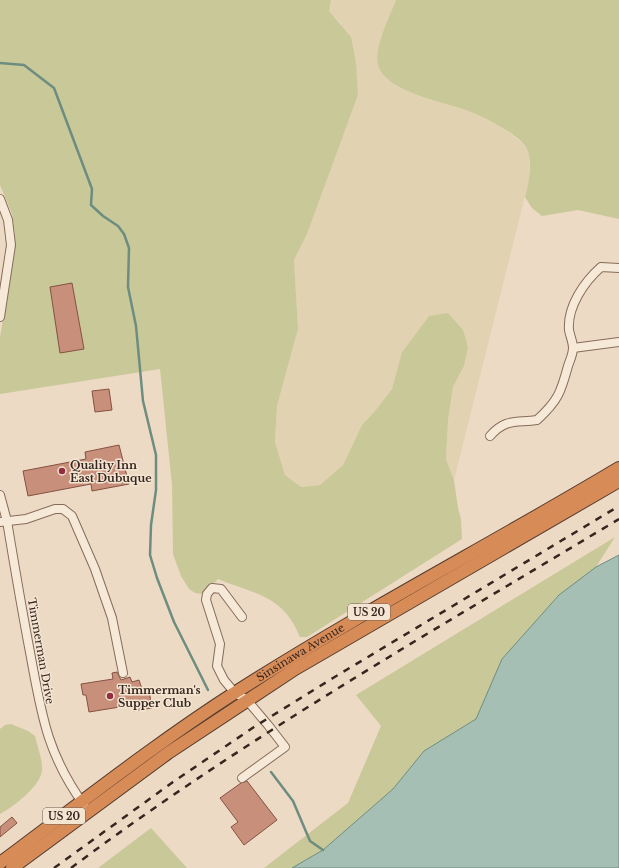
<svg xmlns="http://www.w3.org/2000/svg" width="619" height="868" viewBox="0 0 619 868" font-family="'Libre Baskerville',serif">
<rect width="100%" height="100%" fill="#ecdac4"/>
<polygon fill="#e1d2b2" points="331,0 396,0 386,27 467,110 500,125 523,144 529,154 529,180 454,480 446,459 448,420 453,387 464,366 448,313 429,316 402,352 392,389 375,411 362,425 343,465 320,485 301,487 285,475 275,442 277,406 298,329 294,260 307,234 358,95 341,24 328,10"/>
<g fill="#c9c898">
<path d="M 0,0 L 331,0 L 329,11 L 351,37 L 356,63 L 358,95 L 307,234 L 294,260 L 298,329 L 277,406 L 275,442 L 285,475 L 301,487 L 320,485 L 343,465 L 362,425 L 375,411 L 392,389 L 402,352 L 429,316 L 448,313 L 463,330 L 468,347 L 464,366 L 453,387 L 448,420 L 446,459 L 454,480 L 458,508 L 461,519 L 462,539 L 307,637 L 300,637 C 297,631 295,625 291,620 C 275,594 243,590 218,579 L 203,594 L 195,593 L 189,589 L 181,576 L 173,554 L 172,485 L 160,369 L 0,394 L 0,337 L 15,249 L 15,234 L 12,214 L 0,185 Z"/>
<path d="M 396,0 L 619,0 L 619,219 L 578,210 L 542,216 L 532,208 L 525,197 C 529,183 531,169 529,155 C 527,145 519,139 512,134 C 498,124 482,116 466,110 C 444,102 383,91 378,64 C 374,47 390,16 396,0 Z"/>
<polygon points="615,537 596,567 559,595 502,659 476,719 424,751 393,789 323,850 292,868 264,868 348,803 381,726 356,695"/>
<path d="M 11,724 L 28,731 L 35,736 C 37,746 43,760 42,770 C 41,786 13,807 0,814 L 0,729 L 5,725 Z"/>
<polygon points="151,828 187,868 98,868"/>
</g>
<polygon fill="#a6bfb4" stroke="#6d8d80" points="619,555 619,868 292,868 323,850 393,789 424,751 476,719 502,659 559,595 596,567"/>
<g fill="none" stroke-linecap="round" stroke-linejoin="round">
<g stroke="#6d8d80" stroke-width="2.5">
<polyline points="0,63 24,65 54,88 92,189 91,205 103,216 118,226 124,234 129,248 128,287 136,326 143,401 156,455 156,490 151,525 150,555 157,578 174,622 208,690"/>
<polyline points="271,772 293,801 310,841 323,850"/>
</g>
</g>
<g fill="#c8907b" stroke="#845242">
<polygon points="72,283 84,349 60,353 50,287"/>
<polygon points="109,389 112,410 95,412 92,391"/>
<polygon points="119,445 129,484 92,491 91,484 28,496 23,471 86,459 85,452"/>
<polygon points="117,672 121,680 130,677 132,682 139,680 142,689 145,688 146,692 149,691 152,708 133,711 132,705 89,712 86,695 83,695 81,684 113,679 112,673"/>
<polygon points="247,781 277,820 244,845 231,827 238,822 220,798 241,783"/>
<polygon points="12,817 17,823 0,837 0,827"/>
</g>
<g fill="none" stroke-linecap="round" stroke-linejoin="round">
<defs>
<g id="minor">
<polyline points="0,199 8,220 11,245 0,317"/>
<polyline points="573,348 619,342"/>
<path d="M 490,436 C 506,418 516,423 537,420 C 558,401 561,392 568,366 C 570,360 573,354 573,348 C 573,342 570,336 569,330 C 567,307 584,282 601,267 L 619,268"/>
<path d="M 0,495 L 7,521 C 14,563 21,605 29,647 C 41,710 45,751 84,805"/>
<polyline points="0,522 26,519 55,509 63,509 72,516 95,569 112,618 123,673"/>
<polyline points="242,778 285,747 268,725 246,699 235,693 224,680 217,666 220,644 206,600 207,594 212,588 221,589 242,617"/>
</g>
<g id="highway">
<path id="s1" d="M 0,863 C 78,805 155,744 236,692 C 361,612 492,544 619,468"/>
<polyline points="12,868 168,753 295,669 619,481"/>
</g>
</defs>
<use href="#minor" stroke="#866b5b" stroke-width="10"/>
<use href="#highway" stroke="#543b2f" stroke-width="14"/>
<use href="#minor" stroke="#f7e9d7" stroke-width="8"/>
<use href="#highway" stroke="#d78c58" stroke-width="12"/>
<g stroke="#36261f" stroke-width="2.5" stroke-dasharray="7 7" stroke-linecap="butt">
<polyline points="54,868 173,782 254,727 333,678 619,506"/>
<path d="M 71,868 C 245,738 433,631 619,519"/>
</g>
</g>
<g fill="#922e3e" stroke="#f4e5d3" stroke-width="1.5">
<circle cx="62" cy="471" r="4"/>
<circle cx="110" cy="696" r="4"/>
</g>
<g text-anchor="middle" stroke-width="3" stroke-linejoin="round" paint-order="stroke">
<g fill="#f4e5d3" stroke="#6f5f55" stroke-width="1">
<rect x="348" y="604" width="42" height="16" rx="3"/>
<rect x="43" y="808" width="42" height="16" rx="3"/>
</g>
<g font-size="10" font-weight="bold" fill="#36261f">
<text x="369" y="616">US 20</text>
<text x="64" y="820">US 20</text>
</g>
<g font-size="11" font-weight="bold" fill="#36261f" stroke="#f4e5d3" text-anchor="start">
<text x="70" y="469">Quality Inn<tspan x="70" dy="13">East Dubuque</tspan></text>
<text x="118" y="694">Timmerman's<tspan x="118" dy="13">Supper Club</tspan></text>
</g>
<g font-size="11" fill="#36261f" stroke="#f4e5d3">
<text transform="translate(41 651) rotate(80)" y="4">Timmerman Drive</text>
<text dy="4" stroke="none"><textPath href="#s1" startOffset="367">Sinsinawa Avenue</textPath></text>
</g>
</g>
</svg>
